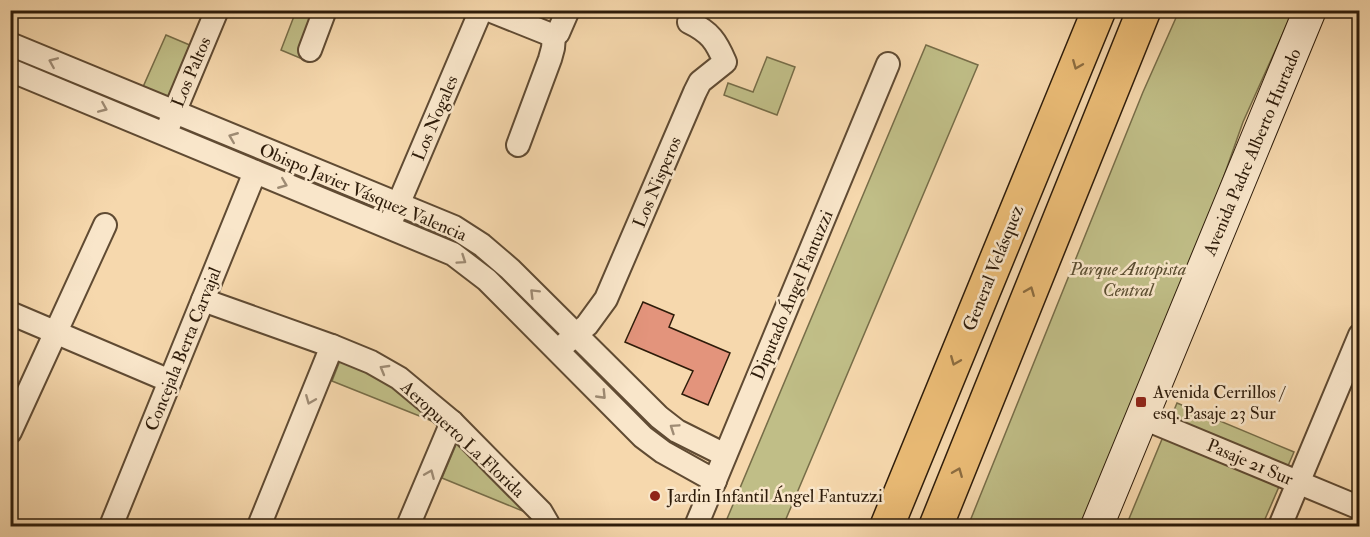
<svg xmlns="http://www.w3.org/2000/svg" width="1370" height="537" viewBox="0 0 1370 537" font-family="'IM FELL Double Pica',serif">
<rect width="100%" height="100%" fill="#f6d8ad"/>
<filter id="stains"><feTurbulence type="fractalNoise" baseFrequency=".00333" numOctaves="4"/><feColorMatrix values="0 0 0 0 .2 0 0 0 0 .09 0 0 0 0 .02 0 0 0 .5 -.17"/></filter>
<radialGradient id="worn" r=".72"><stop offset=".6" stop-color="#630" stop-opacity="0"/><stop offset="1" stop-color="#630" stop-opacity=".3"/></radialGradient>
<g fill="#c0be87" stroke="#776d48" stroke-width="1.5">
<polygon points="296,11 319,11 300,58 281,50"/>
<polygon points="1179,11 1293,11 1243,122 1179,303 1082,526 968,526 1143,92"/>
<polygon points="166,35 192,46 169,99 143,87"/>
<polygon points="926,45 978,65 783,526 724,526"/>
<polygon points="767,57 795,67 777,115 724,95 728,83 753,92"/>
<polygon points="341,358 392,379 437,423 332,381"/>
<polygon points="1177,403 1294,452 1262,526 1126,526"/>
<polygon points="458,440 530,514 442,478"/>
</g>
<polygon fill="#e3947c" stroke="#2e1c0a" stroke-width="1.5" points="643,302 674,315 669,327 730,353 708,405 682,394 693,371 625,342"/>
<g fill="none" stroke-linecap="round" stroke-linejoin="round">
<defs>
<g id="street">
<polyline points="489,10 554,36 558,33 568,10"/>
<polyline points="10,44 454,227 482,245 510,269 659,417 677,431 725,455"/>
<polyline points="310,50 325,10"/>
<polyline points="10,70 453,254 487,280 643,437 663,452 715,481"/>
<polyline points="169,125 217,10"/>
<polyline points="518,145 550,59 553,48 554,36"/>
<polyline points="392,219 481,10"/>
<polyline points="203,300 332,346 371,362 399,378 452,422 541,512 548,524 547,526"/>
<polyline points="10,313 170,381"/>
<path d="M 566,343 L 587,325 L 606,299 L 695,92 L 700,82 L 725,62 C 716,41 710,32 689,22"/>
<polyline points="1141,417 1360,508"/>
<polyline points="10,432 105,225"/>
<polyline points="111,526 255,172"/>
<polyline points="259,526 332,346"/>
<polyline points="408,526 452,422"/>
<polyline points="696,526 888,64"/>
<polyline points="1280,526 1360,335"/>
</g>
<polyline id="secondary" points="1097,526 1310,10"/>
<g id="highway">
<polyline points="887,526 1099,10"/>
<polyline points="936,526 1144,10"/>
</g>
</defs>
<use href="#street" stroke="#604b33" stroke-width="26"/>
<use href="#secondary" stroke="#2e1c0a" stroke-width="34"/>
<use href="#highway" stroke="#2e1c0a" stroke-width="36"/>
<use href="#street" stroke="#f9e6ca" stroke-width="22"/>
<use href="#secondary" stroke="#f9e6ca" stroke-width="32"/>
<use href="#highway" stroke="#ebbc76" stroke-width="33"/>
</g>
<defs><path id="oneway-chevron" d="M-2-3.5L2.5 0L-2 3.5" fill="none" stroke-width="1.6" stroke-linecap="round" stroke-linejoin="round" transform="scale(1.5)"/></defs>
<g stroke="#9e8b74">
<use href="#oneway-chevron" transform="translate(53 62) rotate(-157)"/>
<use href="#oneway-chevron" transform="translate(103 108) rotate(23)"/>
<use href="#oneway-chevron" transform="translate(233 137) rotate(-158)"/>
<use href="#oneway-chevron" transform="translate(283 184) rotate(22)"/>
<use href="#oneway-chevron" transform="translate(462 260) rotate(34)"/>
<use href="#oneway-chevron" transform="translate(534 293) rotate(-135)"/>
<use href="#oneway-chevron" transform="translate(384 369) rotate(-150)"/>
<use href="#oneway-chevron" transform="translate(602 395) rotate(46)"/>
<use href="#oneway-chevron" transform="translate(310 400) rotate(112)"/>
<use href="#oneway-chevron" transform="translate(674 428) rotate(-146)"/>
<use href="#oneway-chevron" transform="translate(430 474) rotate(-67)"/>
</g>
<g stroke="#8c6c40">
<use href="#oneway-chevron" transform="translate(1077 65) rotate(112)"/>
<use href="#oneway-chevron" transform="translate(1030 291) rotate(-68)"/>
<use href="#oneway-chevron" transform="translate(955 361) rotate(112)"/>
<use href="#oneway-chevron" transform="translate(958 472) rotate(-68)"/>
</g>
<g fill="#8f2418" stroke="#f9e6ca" stroke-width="2">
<rect x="1135" y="396" width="12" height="12" rx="3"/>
<circle cx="655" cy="496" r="6"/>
</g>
<g text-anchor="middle" stroke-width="5" stroke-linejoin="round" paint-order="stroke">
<g font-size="18" fill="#2e1c0a" stroke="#f9e6ca">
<text transform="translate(191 72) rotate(-67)" y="6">Los Paltos</text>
<text transform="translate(435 118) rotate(-67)" y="6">Los Nogales</text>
<text transform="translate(1252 152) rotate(-67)" y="6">Avenida Padre Alberto Hurtado</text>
<text transform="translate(657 182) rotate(-67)" y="6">Los Nisperos</text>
<text transform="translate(363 192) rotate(23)" y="6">Obispo Javier Vásquez Valencia</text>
<text transform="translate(993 268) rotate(-68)" y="6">General Velásquez</text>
<text transform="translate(792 295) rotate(-67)" y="6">Diputado Ángel Fantuzzi</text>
<text transform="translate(183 349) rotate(-68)" y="6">Concejala Berta Carvajal</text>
<text transform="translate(463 439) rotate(43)" y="6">Aeropuerto La Florida</text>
<text transform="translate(1250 462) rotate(23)" y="6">Pasaje 21 Sur</text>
</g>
<g font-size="18" font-style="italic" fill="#5a4d30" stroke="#f9e6ca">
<text x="1128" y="275">Parque Autopista<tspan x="1128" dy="21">Central</tspan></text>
</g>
<g font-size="18" fill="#2e1c0a" stroke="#f9e6ca" text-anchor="start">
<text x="1153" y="398">Avenida Cerrillos /<tspan x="1153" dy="21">esq. Pasaje 23 Sur</tspan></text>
<text x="667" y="502">Jardin Infantil Ángel Fantuzzi</text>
</g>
</g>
<rect width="1370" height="537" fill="none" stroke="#f6d8ad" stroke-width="36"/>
<rect x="12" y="12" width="1346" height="513" fill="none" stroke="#2e1c0a" stroke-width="3"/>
<rect x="18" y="18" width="1334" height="501" fill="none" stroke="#2e1c0a" stroke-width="1.5"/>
<rect width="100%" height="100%" filter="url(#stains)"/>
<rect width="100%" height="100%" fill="url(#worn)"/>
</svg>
